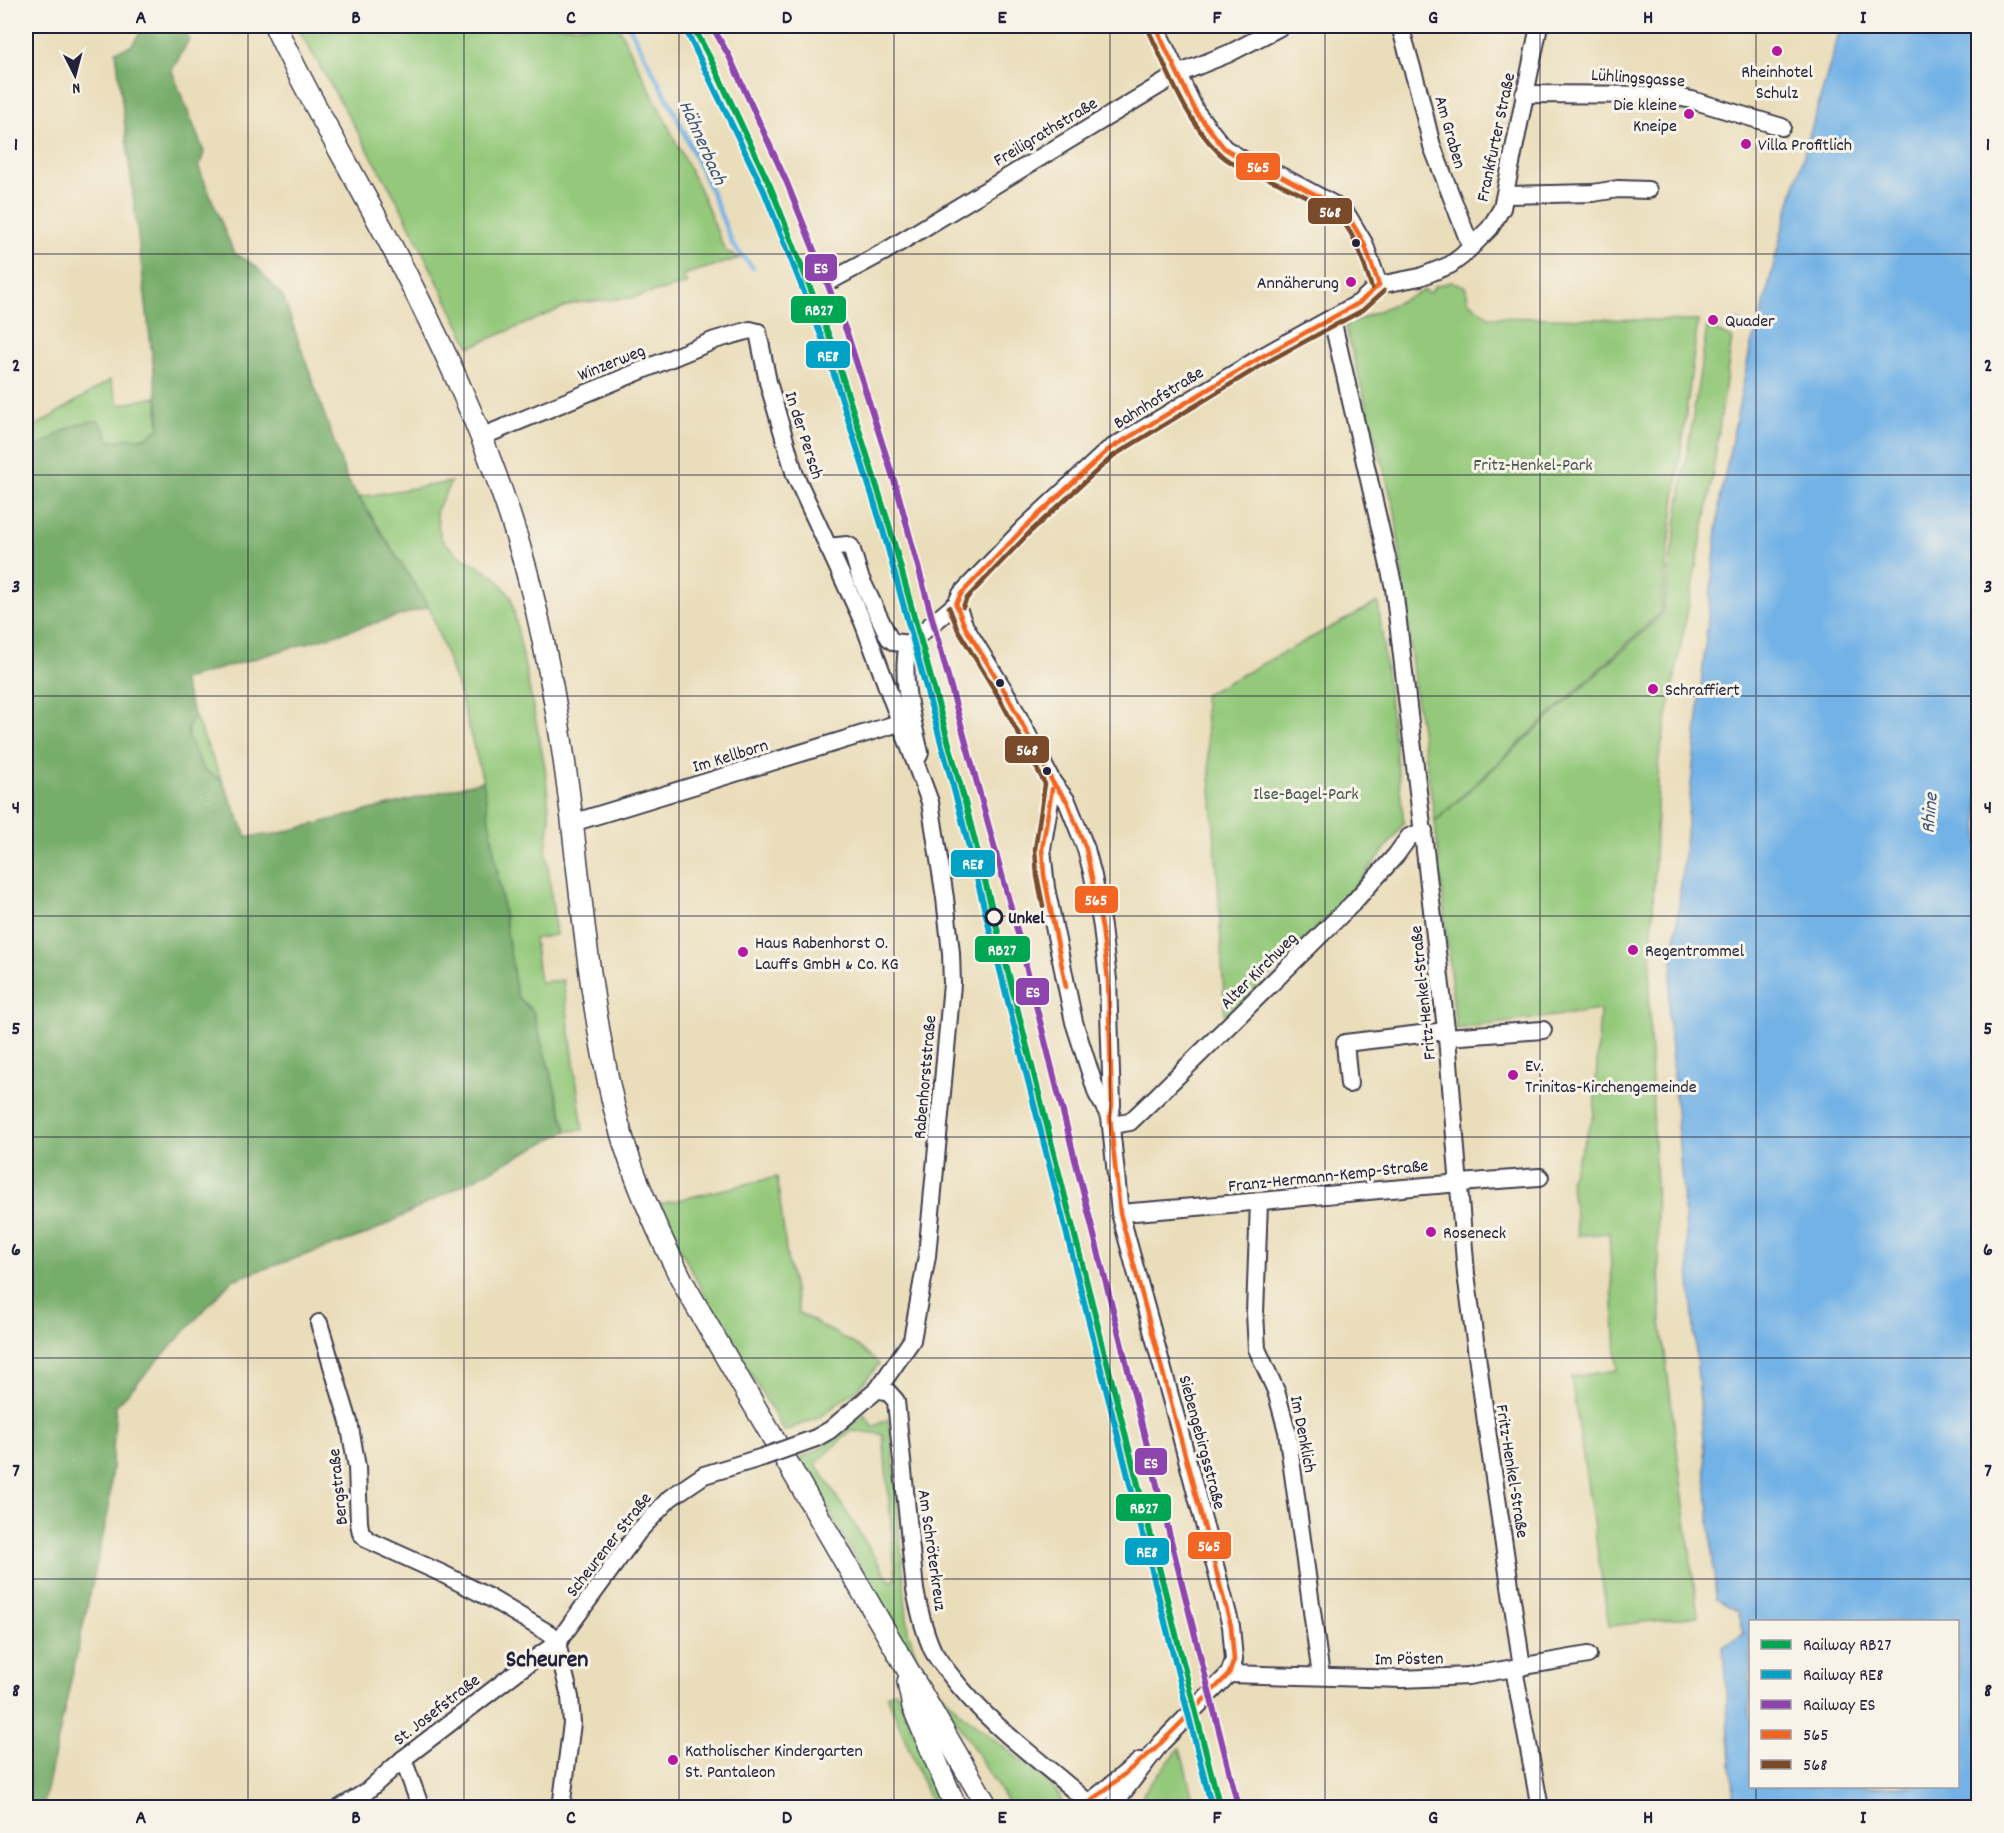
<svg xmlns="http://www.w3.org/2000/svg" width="2004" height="1833" viewBox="0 0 2004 1833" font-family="Dekko,sans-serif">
<rect width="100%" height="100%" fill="#f7f3e8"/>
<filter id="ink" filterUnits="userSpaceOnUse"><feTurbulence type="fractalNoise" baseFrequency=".0167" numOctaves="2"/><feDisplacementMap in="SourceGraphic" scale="12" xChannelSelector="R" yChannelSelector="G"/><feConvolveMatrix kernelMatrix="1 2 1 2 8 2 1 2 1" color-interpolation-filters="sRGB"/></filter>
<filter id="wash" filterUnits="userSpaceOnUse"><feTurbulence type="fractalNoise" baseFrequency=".008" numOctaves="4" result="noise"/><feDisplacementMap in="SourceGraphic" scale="24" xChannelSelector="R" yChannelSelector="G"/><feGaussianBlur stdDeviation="1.35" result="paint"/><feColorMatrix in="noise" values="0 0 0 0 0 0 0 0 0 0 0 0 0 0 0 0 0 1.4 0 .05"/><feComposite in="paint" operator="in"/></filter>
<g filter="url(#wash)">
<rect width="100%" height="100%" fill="#eaddba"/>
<g fill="#94c97b" stroke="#5b765b" stroke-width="1.5" fill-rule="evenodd">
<polygon points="300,26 618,26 701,192 725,251 740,258 683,275 687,284 631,298 574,303 470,347 397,200 297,27"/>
<polygon points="1451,282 1465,286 1469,302 1489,317 1698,321 1660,613 1435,821 1415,691 1395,511 1345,326 1425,290 1427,293 1431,292 1435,286"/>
<polygon points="1707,327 1732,338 1709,500 1659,758 1649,1005 1661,1321 1698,1616 1609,1626 1571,1377 1617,1370 1609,1233 1578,1236 1570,1179 1594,1115 1600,1010 1456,1029 1435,822 1662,614"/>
<polygon points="110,380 119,405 157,397 159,429 145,438 130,438 109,442 105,430 71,427 26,455 26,432"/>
<polygon points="451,482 436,512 441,539 461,557 494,575 511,597 545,767 550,819 546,850 556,935 534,939 540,982 563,980 583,1130 567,1131 533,1012 517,996 483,781 458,688 429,607 359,497"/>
<path d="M 1378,602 L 1404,823 C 1353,896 1288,957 1225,1020 L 1218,883 L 1204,695 Z"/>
<polygon points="195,717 222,780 204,770 188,737 188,726"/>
<polygon points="777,1177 787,1258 799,1313 858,1346 879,1364 861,1386 820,1417 784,1431 698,1283 662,1213 660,1204"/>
<path d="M 864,1414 L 873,1427 L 888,1419 L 891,1430 L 908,1631 L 916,1654 L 932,1682 L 962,1714 L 1043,1778 L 1056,1791 L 1061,1799 L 1062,1807 L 1010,1807 L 955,1718 L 929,1688 L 799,1459 L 822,1447 ZM 850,1431 L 883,1434 L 896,1579 L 890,1581 L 816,1464 Z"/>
<polygon points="896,1691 948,1807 933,1807 887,1695"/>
<polygon points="1180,1748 1195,1807 1135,1807 1149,1785"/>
</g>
<path fill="#77ad6b" stroke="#4c6853" stroke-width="1.5" d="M 145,26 L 181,26 L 189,39 L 172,71 L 204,152 L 199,168 L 234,253 L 256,266 L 283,297 L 347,479 L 429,607 L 182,680 L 195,717 L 188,726 L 188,737 L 204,770 L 222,780 L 247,837 L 276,834 L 483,781 L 517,996 L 533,1012 L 567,1131 L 370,1233 L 232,1280 L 116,1406 L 109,1508 L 43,1807 L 26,1807 L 26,455 C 47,442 71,421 98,421 L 105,430 L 110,442 L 130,438 L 145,438 L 159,429 L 159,414 L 116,51 L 131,46 Z"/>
<path fill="#73b2e6" stroke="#4a6a90" stroke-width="1.5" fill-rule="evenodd" d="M 1841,26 L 1978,26 L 1978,1807 L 1734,1807 L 1723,1647 L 1744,1634 L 1738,1611 L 1716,1599 L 1668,1012 L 1720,499 L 1751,345 L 1758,328 L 1783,227 ZM 1750,1622 L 1958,1622 L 1958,1786 L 1750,1786 Z"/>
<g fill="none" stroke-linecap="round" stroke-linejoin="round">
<g stroke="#73b2e6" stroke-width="4.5">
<polyline points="629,26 674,111 712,193 733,245 753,268"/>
<polyline points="1734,322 1763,330"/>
</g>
</g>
</g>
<g filter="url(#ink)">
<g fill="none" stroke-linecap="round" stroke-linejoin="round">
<defs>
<g id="minor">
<polyline points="1155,26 1196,112 1224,148 1245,161 1281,176 1333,204 1348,216 1364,243 1379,285"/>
<polyline points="1400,26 1419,92 1432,146 1471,247"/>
<polyline points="1524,94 1667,95 1692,100 1782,127"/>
<polyline points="1506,195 1593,193 1618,189 1648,190"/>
<polyline points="834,279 884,252 1178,74 1230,53 1282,26"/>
<polyline points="1332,319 1394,588 1447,1037 1466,1274 1488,1437 1522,1667"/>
<polyline points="481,437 715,340 750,330 758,332 768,382 795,475 863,622 930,802 945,898 951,953 952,984 927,1256 912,1340 878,1389 830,1430 816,1438"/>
<polyline points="828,547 847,545 851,547 860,577 889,638 894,642 908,644"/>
<polyline points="956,604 965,627 1007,695 1053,783 1067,801 1086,849 1093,876 1102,927 1108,980 1112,1105 1110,1117"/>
<polyline points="908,644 956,604 961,594 1025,527 1108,450 1263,356 1359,303 1379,285 1420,277 1450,265 1462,256 1490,228 1502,208 1539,26"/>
<path d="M 908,644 C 900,679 912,718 920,753 L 918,757"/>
<polyline points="1053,783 1042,849 1046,888 1074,1022 1097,1094 1110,1117 1120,1213 1177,1421 1231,1626 1234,1660 1229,1674 1161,1743 1111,1808"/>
<polyline points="572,823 899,723"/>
<polyline points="1447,1037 1543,1030"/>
<polyline points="1349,1084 1345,1043 1446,1031"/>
<polyline points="1112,1125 1130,1122 1154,1099 1352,904 1396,855 1409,837 1424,831"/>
<polyline points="1259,1202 1255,1313 1257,1349 1276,1391 1287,1431 1321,1676"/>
<path d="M 1120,1213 C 1260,1203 1399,1186 1540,1177"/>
<polyline points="319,1323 349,1422 357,1467 359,1523 361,1533 368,1540 441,1573 490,1598 560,1640"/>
<path d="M 878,1389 L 888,1392 L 896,1401 L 915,1590 C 919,1610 924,1632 933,1651 C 938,1660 946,1669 952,1677 C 993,1730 1045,1763 1094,1808"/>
<polyline points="557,1643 570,1697 572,1723 561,1808"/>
<polyline points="1514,1669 1540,1808"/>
<polyline points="1229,1674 1402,1679 1468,1676 1588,1655"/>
<polyline points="403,1759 421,1808"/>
<polyline points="1089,1803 1140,1761"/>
<polyline points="340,1808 366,1792 403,1759 519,1670 557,1643 638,1532 670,1498 704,1475 763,1457"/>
</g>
<g id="major">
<path d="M 275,26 C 303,87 337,145 369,204 C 432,320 491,441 526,569 C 548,651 562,736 572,820 C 583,917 592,1012 614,1107 C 629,1170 656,1230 686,1288 L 988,1808"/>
<polyline points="908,1682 913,1707 956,1808"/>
<polyline points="1084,1808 1089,1803"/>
</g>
</defs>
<use href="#minor" stroke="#403e4e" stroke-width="20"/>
<use href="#major" stroke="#403e4e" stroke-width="24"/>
<use href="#minor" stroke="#fff" stroke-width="16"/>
<use href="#major" stroke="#fff" stroke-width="21"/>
<defs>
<polyline id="minor-bridge" points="763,1457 816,1438"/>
</defs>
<use href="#minor-bridge" stroke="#403e4e" stroke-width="20" stroke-linecap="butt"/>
<use href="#minor-bridge" stroke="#fff" stroke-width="16"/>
<defs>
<g id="bus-1">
<polyline points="1155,26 1196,112 1224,148 1245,161 1281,176 1333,204 1348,216 1364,243 1379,285"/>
<polyline points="956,604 965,627 1007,695 1053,783 1067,801 1086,849 1102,927 1108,980 1112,1105 1110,1117 1120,1213 1231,1626 1234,1660 1229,1674 1155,1749 1089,1803 1094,1808"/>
<polyline points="956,604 961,594 1025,527 1108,450 1263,356 1359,303 1379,285"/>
<polyline points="1052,789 1042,849 1044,875 1066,987"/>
</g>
<g id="bus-2">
<path d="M 1148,29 C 1168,71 1185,119 1218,152 C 1230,165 1250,171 1266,178 C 1286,186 1329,206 1342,221 C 1358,239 1364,266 1372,288"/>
<polyline points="949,607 958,630 1000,699 1045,784 1035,849 1037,876 1043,906"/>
<polyline points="963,607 967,598 1030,532 1113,456 1267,362 1363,310 1384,291"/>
</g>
</defs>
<use href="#bus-1" stroke="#f7f3e8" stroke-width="9"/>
<use href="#bus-2" stroke="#f7f3e8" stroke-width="9"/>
<use href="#bus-1" stroke="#f26522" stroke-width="4.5"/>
<use href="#bus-2" stroke="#7a4b2a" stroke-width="4.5"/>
<defs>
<polyline id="rail-1" points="693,26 712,62 771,188 831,341 889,525 966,806 1220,1808"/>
<polyline id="rail-2" points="686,30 764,191 824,343 882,527 959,808 1212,1808"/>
<polyline id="rail-3" points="712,26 729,56 787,183 847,333 898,493 1017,930 1238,1806"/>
</defs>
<use href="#rail-1" stroke="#f7f3e8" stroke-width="10"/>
<use href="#rail-2" stroke="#f7f3e8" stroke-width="10"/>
<use href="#rail-3" stroke="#f7f3e8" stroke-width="10"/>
<use href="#rail-1" stroke="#00a651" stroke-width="6"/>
<use href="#rail-2" stroke="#02a2c7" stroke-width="6"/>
<use href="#rail-3" stroke="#8e44ad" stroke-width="6"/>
</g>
</g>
<path fill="none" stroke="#22223b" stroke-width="1.5" stroke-opacity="0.55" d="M 248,26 L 248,1808M 464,26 L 464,1808M 679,26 L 679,1808M 894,26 L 894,1808M 1110,26 L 1110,1808M 1325,26 L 1325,1808M 1540,26 L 1540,1808M 1756,26 L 1756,1622M 26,254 L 1978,254M 26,475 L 1978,475M 26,696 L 1978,696M 26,916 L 1978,916M 26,1137 L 1978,1137M 26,1358 L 1978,1358M 26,1579 L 1978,1579M 1756,1786 L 1756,1808"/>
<g fill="#b5179e" stroke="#f7f3e8" stroke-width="2">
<circle cx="1777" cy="51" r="6"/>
<circle cx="1689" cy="114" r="6"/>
<circle cx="1746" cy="144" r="6"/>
<circle cx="1351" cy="282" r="6"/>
<circle cx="1713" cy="320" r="6"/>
<circle cx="1653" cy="689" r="6"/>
<circle cx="1633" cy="950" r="6"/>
<circle cx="743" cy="952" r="6"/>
<circle cx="1513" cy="1075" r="6"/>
<circle cx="1431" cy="1232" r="6"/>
<circle cx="673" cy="1760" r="6"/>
</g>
<g fill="#22223b" stroke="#f7f3e8" stroke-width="2">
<circle cx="1356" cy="243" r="5"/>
<circle cx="1000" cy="683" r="5"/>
<circle cx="1047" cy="771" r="5"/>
</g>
<circle fill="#f7f3e8" stroke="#22223b" stroke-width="3" cx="994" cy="917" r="8"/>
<g text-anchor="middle" stroke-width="6" stroke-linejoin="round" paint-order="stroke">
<g font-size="18" fill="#22223b" stroke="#f7f3e8" text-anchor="start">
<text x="1777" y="77" text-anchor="middle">Rheinhotel<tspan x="1777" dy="21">Schulz</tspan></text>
<text x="1677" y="110" text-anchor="end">Die kleine<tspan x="1677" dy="21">Kneipe</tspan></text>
<text x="1758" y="150">Villa Profitlich</text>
<text x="1339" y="288" text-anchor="end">Annäherung</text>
<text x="1725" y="326">Quader</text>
<text x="1665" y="695">Schraffiert</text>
<text x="755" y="948">Haus Rabenhorst O.<tspan x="755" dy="21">Lauffs GmbH &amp; Co. KG</tspan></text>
<text x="1645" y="956">Regentrommel</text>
<text x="1525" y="1071">Ev.<tspan x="1525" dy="21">Trinitas-Kirchengemeinde</tspan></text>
<text x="1443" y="1238">Roseneck</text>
<text x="685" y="1756">Katholischer Kindergarten<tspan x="685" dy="21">St. Pantaleon</tspan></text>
</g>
<g font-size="18" fill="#22223b" stroke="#f7f3e8">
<text transform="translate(1638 77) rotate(4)" y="6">Lühlingsgasse</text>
<text transform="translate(1045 131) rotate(-31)" y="6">Freiligrathstraße</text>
<text transform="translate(1451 132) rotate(74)" y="6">Am Graben</text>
<text transform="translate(1495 137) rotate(-78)" y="6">Frankfurter Straße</text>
<text transform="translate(611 362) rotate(-22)" y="6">Winzerweg</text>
<text transform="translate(1158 397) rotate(-32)" y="6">Bahnhofstraße</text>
<text transform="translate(805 435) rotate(72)" y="6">In der Persch</text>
<text transform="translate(730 755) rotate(-17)" y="6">Im Kellborn</text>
<text transform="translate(1258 970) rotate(-45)" y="6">Alter Kirchweg</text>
<text transform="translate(1422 993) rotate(-96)" y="6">Fritz-Henkel-Straße</text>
<text transform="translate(924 1077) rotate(-85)" y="6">Rabenhorststraße</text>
<text transform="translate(1328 1175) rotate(-6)" y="6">Franz-Hermann-Kemp-Straße</text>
<text transform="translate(1304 1434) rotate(79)" y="6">Im Denklich</text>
<text transform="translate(1203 1442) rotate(75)" y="6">Siebengebirgsstraße</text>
<text transform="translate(1513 1471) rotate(81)" y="6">Fritz-Henkel-Straße</text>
<text transform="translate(337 1487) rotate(-96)" y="6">Bergstraße</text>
<text transform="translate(608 1544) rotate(-52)" y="6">Scheurener Straße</text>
<text transform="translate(933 1550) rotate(82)" y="6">Am Schröterkreuz</text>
<text transform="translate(1409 1658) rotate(-1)" y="6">Im Pösten</text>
<text transform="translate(436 1709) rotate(-38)" y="6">St. Josefstraße</text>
</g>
<g font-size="18" fill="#44544e" stroke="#f7f3e8">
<text x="1533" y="470">Fritz-Henkel-Park</text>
<text x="1306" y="799">Ilse-Bagel-Park</text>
</g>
<g font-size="18" font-weight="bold" fill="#22223b" stroke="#f7f3e8" text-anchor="start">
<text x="1008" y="923">Unkel</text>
</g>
<g font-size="20" font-style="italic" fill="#3e5477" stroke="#f7f3e8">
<text transform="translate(704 142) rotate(66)" y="7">Hähnerbach</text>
<text transform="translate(1928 813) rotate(-85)" y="7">Rhine</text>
</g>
<g font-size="24" font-weight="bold" fill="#22223b" stroke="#f7f3e8">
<text x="547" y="1666">Scheuren</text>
</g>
</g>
<g stroke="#f7f3e8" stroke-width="2">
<rect x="1235" y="152" width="46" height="29" rx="6" fill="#f26522"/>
<rect x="1307" y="197" width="46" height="28" rx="6" fill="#7a4b2a"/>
<rect x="804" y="253" width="34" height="29" rx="6" fill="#8e44ad"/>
<rect x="790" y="295" width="57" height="29" rx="6" fill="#00a651"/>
<rect x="805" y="340" width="46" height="29" rx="6" fill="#02a2c7"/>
<rect x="1004" y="735" width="46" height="29" rx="6" fill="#7a4b2a"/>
<rect x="950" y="849" width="46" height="29" rx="6" fill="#02a2c7"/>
<rect x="1074" y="885" width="45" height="29" rx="6" fill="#f26522"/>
<rect x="974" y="935" width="57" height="28" rx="6" fill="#00a651"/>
<rect x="1015" y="977" width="35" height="29" rx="6" fill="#8e44ad"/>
<rect x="1134" y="1447" width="34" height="29" rx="6" fill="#8e44ad"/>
<rect x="1115" y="1493" width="57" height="29" rx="6" fill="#00a651"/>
<rect x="1187" y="1531" width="45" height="29" rx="6" fill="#f26522"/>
<rect x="1124" y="1537" width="46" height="29" rx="6" fill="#02a2c7"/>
</g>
<g font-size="16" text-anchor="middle" font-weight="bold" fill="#fff">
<text x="1258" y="172">565</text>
<text x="1330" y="217">568</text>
<text x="821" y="273">ES</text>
<text x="819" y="315">RB27</text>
<text x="828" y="361">RE8</text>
<text x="1027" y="755">568</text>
<text x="973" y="869">RE8</text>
<text x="1096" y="905">565</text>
<text x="1002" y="955">RB27</text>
<text x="1033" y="997">ES</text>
<text x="1151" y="1468">ES</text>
<text x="1144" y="1513">RB27</text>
<text x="1209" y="1551">565</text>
<text x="1147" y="1557">RE8</text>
</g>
<rect width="2004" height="1833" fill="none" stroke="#f7f3e8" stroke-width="66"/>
<rect x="1749" y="1620" width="210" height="168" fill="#f7f3e8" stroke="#a29fa3" stroke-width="1.5"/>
<rect x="1761" y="1640" width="30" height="9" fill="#00a651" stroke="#a29fa3" stroke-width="1.5"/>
<text x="1803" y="1650" font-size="18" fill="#22223b">Railway RB27</text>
<rect x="1761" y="1670" width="30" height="9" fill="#02a2c7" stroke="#a29fa3" stroke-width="1.5"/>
<text x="1803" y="1680" font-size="18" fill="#22223b">Railway RE8</text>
<rect x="1761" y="1700" width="30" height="9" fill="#8e44ad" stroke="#a29fa3" stroke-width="1.5"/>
<text x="1803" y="1710" font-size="18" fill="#22223b">Railway ES</text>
<rect x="1761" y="1730" width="30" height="9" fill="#f26522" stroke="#a29fa3" stroke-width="1.5"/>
<text x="1803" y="1740" font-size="18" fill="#22223b">565</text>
<rect x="1761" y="1760" width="30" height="9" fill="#7a4b2a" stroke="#a29fa3" stroke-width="1.5"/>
<text x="1803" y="1770" font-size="18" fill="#22223b">568</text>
<g transform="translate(75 75) rotate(174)" stroke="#f7f3e8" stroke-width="4.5" paint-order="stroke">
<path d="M0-4.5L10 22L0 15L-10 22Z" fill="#22223b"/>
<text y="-9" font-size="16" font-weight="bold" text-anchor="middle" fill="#22223b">N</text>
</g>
<rect x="33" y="33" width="1938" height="1767" fill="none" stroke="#22223b" stroke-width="2"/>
<g font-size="20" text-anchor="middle" font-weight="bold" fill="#22223b">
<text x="141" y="23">A</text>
<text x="356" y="23">B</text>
<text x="571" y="23">C</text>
<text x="787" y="23">D</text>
<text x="1002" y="23">E</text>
<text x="1217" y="23">F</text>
<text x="1433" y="23">G</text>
<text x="1648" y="23">H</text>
<text x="1863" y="23">I</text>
<text x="16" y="150">1</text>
<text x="1988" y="150">1</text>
<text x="16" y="371">2</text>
<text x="1988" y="371">2</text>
<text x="16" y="592">3</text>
<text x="1988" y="592">3</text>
<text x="16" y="813">4</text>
<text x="1988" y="813">4</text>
<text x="16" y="1034">5</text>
<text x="1988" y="1034">5</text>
<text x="16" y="1255">6</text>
<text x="1988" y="1255">6</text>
<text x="16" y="1476">7</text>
<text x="1988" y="1476">7</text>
<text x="16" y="1696">8</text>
<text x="1988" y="1696">8</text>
<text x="141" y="1823">A</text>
<text x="356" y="1823">B</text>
<text x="571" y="1823">C</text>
<text x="787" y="1823">D</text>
<text x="1002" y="1823">E</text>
<text x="1217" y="1823">F</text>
<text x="1433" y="1823">G</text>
<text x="1648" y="1823">H</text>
<text x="1863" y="1823">I</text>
</g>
</svg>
